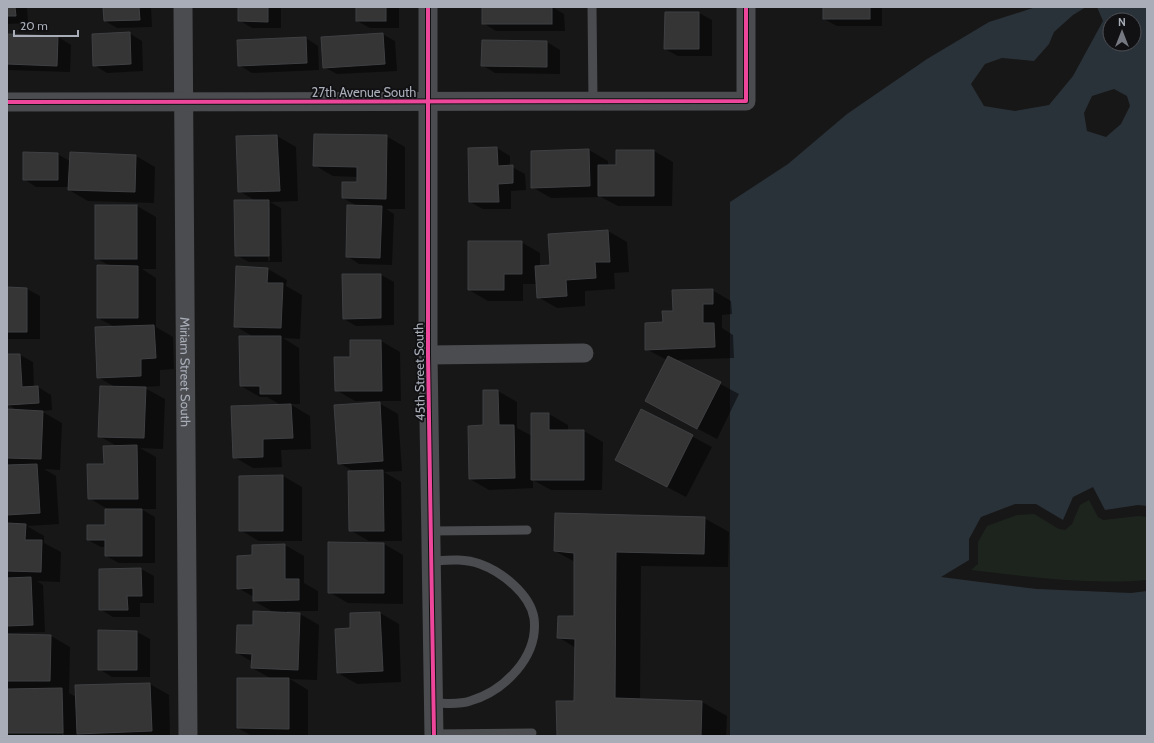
<svg xmlns="http://www.w3.org/2000/svg" width="1154" height="743" viewBox="0 0 1154 743" font-family="Cabin,sans-serif">
<rect width="100%" height="100%" fill="#171717"/>
<path fill="#1d241e" d="M 1089,500 L 1098,517 L 1103,520 L 1139,516 L 1147,517 L 1147,580 C 1089,585 1029,577 971,570 L 978,564 L 978,542 L 987,526 L 1017,515 L 1034,514 L 1059,529 L 1065,530 L 1072,524 L 1080,505 Z"/>
<path fill="#2a3239" fill-rule="evenodd" d="M 1036,7 L 1086,7 L 1073,15 L 1054,32 L 1049,44 L 1034,61 L 1002,58 L 985,64 L 971,84 L 984,106 L 1015,111 L 1049,105 L 1073,76 L 1103,21 L 1097,7 L 1147,7 L 1147,506 L 1138,505 L 1105,510 L 1093,487 L 1073,497 L 1063,520 L 1036,504 L 1015,504 L 981,517 L 969,539 L 969,560 L 941,577 L 1037,589 L 1131,593 L 1147,591 L 1147,736 L 730,736 L 730,202 L 788,164 L 847,114 L 927,59 L 989,22 ZM 1110,20 L 1134,20 L 1134,44 L 1110,44 ZM 1114,89 L 1127,96 L 1130,106 L 1121,124 L 1106,137 L 1087,131 L 1084,113 L 1092,96 Z"/>
<g fill="#0007" fill-rule="evenodd">
<polygon points="7,7 27,7 28,23 7,24"/>
<polygon points="104,7 151,7 152,27 117,28 105,21"/>
<polygon points="239,7 281,7 281,28 252,28 239,20"/>
<polygon points="357,7 399,7 399,28 370,28 357,21"/>
<polygon points="483,7 552,7 564,14 565,31 496,31 483,23"/>
<polygon points="824,7 882,7 882,26 837,26 824,19"/>
<polygon points="666,13 699,13 712,20 712,56 678,56 665,49"/>
<polygon points="129,33 142,41 143,71 107,73 94,65"/>
<polygon points="382,34 395,41 397,71 337,74 324,67"/>
<polygon points="7,35 58,37 71,45 70,72 7,70"/>
<polygon points="306,38 318,46 319,70 252,73 239,65"/>
<polygon points="547,42 560,50 560,74 495,73 482,65"/>
<path d="M 277,136 L 296,147 L 298,201 L 270,202 L 281,208 L 282,262 L 249,262 L 236,255 L 256,201 L 239,191 L 237,137 ZM 268,207 L 270,207 L 270,261 L 268,261 Z"/>
<polygon points="386,136 405,147 405,209 386,209 394,214 392,265 359,264 347,256 357,206 343,198 358,183 358,177 333,176 314,165"/>
<polygon points="497,148 510,156 510,166 525,174 526,190 511,191 511,209 483,209 470,202 469,149"/>
<polygon points="589,150 608,161 608,166 617,166 654,151 673,162 672,206 618,206 601,197 551,198 532,187 532,152"/>
<polygon points="71,153 136,156 155,167 154,203 88,201 69,190 69,187 36,187 24,179 57,154 70,161"/>
<polygon points="96,206 137,206 156,217 156,269 142,269 156,278 156,327 173,337 174,369 160,370 160,386 143,387 165,399 163,449 140,448 156,457 156,509 141,509 155,517 155,563 119,563 106,556 106,547 101,547 88,540 106,526 109,510 89,498 105,465 117,446 99,436 115,387 98,377 115,327 98,318 110,266 96,258"/>
<polygon points="608,231 627,242 629,272 614,273 615,289 585,291 585,306 557,308 538,297 537,284 523,284 523,301 488,301 469,290 521,242 540,253 540,267 551,266"/>
<polygon points="268,269 287,280 286,286 302,295 300,339 283,338 299,348 300,404 290,404 310,416 311,449 281,450 282,467 253,468 234,457 281,405 267,397 260,397 241,386 254,337 235,326"/>
<polygon points="381,275 394,282 394,325 356,326 344,319"/>
<polygon points="7,288 27,289 40,296 40,339 7,339"/>
<polygon points="712,290 731,301 732,314 722,315 722,328 733,335 734,358 675,360 739,394 717,439 646,401 667,360 646,349 664,323 674,312"/>
<polygon points="351,341 381,341 400,352 401,401 355,401 336,390 351,358"/>
<polygon points="7,355 20,355 33,362 34,388 38,387 51,395 52,410 41,411 62,423 60,470 44,469 56,476 59,524 27,526 44,536 44,543 61,552 60,582 37,581 43,585 45,632 7,633 7,410 18,411 7,404"/>
<polygon points="498,391 517,402 517,428 532,436 549,414 568,425 568,431 584,431 603,442 602,490 551,490 533,480 533,488 489,490 470,479 484,426"/>
<polygon points="379,403 398,414 402,471 384,472 401,482 402,541 369,541 350,530 355,472 339,463"/>
<polygon points="642,410 712,447 686,497 616,460"/>
<polygon points="283,476 302,487 302,541 259,541 240,530"/>
<polygon points="704,518 729,532 728,567 641,566 640,699 702,702 727,716 726,736 558,736 575,702 576,648 558,637 575,617 575,562 555,551"/>
<polygon points="384,544 403,555 403,604 348,603 329,592"/>
<polygon points="285,545 304,556 304,583 318,591 318,611 287,611 287,613 300,614 319,625 317,680 290,679 308,690 308,736 252,736 238,728 272,679 252,668 253,662 237,653 254,626 275,613 254,601 254,597 238,588 253,556"/>
<polygon points="141,569 154,576 154,603 140,603 140,617 113,617 100,609 100,570"/>
<polygon points="380,613 399,624 401,682 357,684 338,673 351,629 351,614"/>
<polygon points="137,632 150,639 150,677 112,677 99,669"/>
<polygon points="7,635 51,636 70,647 69,693 76,697 150,684 169,695 170,736 64,736 63,699 61,699 62,736 7,736 7,690 9,690 7,688"/>
</g>
<g fill="#353536" stroke="#3f4043">
<polygon points="7,7 15,7 16,16 7,16"/>
<polygon points="103,7 139,7 140,20 104,21"/>
<polygon points="238,7 268,7 268,22 238,21"/>
<rect x="356" y="7" width="30" height="14"/>
<rect x="482" y="7" width="70" height="17"/>
<rect x="823" y="7" width="47" height="12"/>
<polygon points="665,12 699,12 699,49 664,49"/>
<polygon points="130,32 131,64 93,66 92,34"/>
<polygon points="383,33 385,64 323,68 321,37"/>
<polygon points="7,34 58,36 57,66 7,64"/>
<polygon points="306,37 307,63 238,66 237,40"/>
<polygon points="482,40 547,41 547,67 481,66"/>
<polygon points="314,134 387,135 386,199 342,198 342,182 357,182 357,167 313,166"/>
<polygon points="277,135 280,191 238,192 236,136"/>
<polygon points="497,147 498,166 513,165 513,183 498,184 499,202 469,202 468,148"/>
<polygon points="589,149 590,186 531,188 531,151"/>
<polygon points="616,150 654,150 654,196 598,196 598,165 616,165"/>
<polygon points="23,152 58,153 58,180 23,180"/>
<polygon points="70,152 136,155 135,192 68,190"/>
<polygon points="234,200 269,200 269,256 235,256"/>
<rect x="95" y="205" width="42" height="54"/>
<polygon points="347,205 382,206 380,258 346,257"/>
<polygon points="608,230 610,262 595,262 596,278 566,280 567,296 537,298 535,266 550,265 548,234"/>
<polygon points="468,241 522,241 522,274 504,274 504,290 468,290"/>
<polygon points="97,265 138,266 138,318 97,318"/>
<polygon points="236,266 268,268 267,283 283,283 281,328 234,327"/>
<polygon points="342,274 381,274 381,318 343,319"/>
<polygon points="7,287 27,288 27,332 7,332"/>
<polygon points="713,289 713,304 703,304 703,323 714,323 715,347 645,350 645,323 663,322 662,311 673,311 672,290"/>
<polygon points="154,325 156,358 141,359 141,376 97,378 95,327"/>
<polygon points="239,336 281,336 281,394 260,394 260,386 240,386"/>
<polygon points="350,340 381,340 382,391 335,391 334,357 350,357"/>
<polygon points="7,354 20,354 22,387 38,386 39,403 7,405"/>
<polygon points="668,356 721,382 697,429 645,401"/>
<polygon points="100,386 146,387 144,438 98,437"/>
<polygon points="483,390 498,390 499,425 514,425 515,478 469,479 468,426 483,425"/>
<polygon points="380,402 383,461 338,464 334,405"/>
<polygon points="291,404 293,438 263,439 263,457 233,458 231,406"/>
<polygon points="7,409 43,411 41,459 7,458"/>
<polygon points="641,409 693,435 667,487 615,460"/>
<polygon points="531,413 549,413 549,430 584,430 584,480 531,480"/>
<polygon points="137,445 138,499 88,499 87,464 104,464 103,446"/>
<polygon points="37,464 40,513 7,515 7,465"/>
<polygon points="383,470 384,531 349,531 348,471"/>
<polygon points="283,475 283,531 239,531 239,476"/>
<polygon points="105,509 142,509 142,556 105,556 105,540 87,540 87,525 105,525"/>
<polygon points="555,513 705,517 704,554 616,552 615,698 702,701 701,736 557,736 556,701 574,701 575,639 557,638 558,616 574,616 574,553 554,551"/>
<polygon points="7,523 26,524 25,540 42,540 41,572 7,571"/>
<polygon points="328,542 384,543 384,593 328,593"/>
<polygon points="285,544 285,579 299,579 299,600 253,601 253,588 237,589 237,556 252,555 252,545"/>
<polygon points="141,568 142,596 127,596 128,610 99,610 99,569"/>
<polygon points="31,577 33,625 7,626 7,578"/>
<polygon points="253,611 300,613 298,670 251,668 252,654 236,653 237,625 253,625"/>
<polygon points="380,612 383,671 337,673 335,629 350,628 350,613"/>
<polygon points="98,630 137,631 137,670 98,670"/>
<polygon points="7,634 51,635 50,681 7,681"/>
<polygon points="237,678 289,678 289,729 237,728"/>
<polygon points="150,683 152,731 77,734 75,685"/>
<polygon points="62,688 63,733 7,733 7,689"/>
</g>
<g fill="none" stroke-linecap="round" stroke-linejoin="round">
<g stroke="#4b4c50" stroke-width="9">
<polyline points="592,7 593,101"/>
<polyline points="431,531 527,530"/>
<path d="M 432,561 C 447,560 465,558 480,564 C 502,572 530,594 534,618 C 539,657 504,691 470,701 C 459,705 445,703 434,703"/>
<polyline points="434,734 532,733"/>
</g>
<g stroke="#4b4c50" stroke-width="19">
<path id="s1" d="M 183,7 L 188,736"/>
<polyline points="428,7 428,355 434,736"/>
<polyline points="7,102 746,101 746,7"/>
<polyline points="428,355 584,353"/>
</g>
<defs>
<g id="cycleway">
<polyline points="428,7 428,355 434,736"/>
<polyline points="7,102 746,101 746,7"/>
</g>
</defs>
<use href="#cycleway" stroke="#111113" stroke-width="6"/>
<use href="#cycleway" stroke="#ed469a" stroke-width="4"/>
</g>
<g text-anchor="middle" stroke-width="3.5" stroke-linejoin="round" paint-order="stroke">
<g font-size="13" fill="#a8adb8" stroke="#111113">
<text x="364" y="97">27th Avenue South</text>
<text dy="5" stroke="none"><textPath href="#s1" startOffset="365">Miriam Street South</textPath></text>
<text transform="translate(419 372) rotate(-91)" y="5">45th Street South</text>
</g>
</g>
<rect width="1154" height="743" fill="none" stroke="#a8adb8" stroke-width="16"/>
<g transform="translate(1122 32)"><circle r="19" fill="#111113" stroke="#4d4f55"/>
<path d="M0-3L7 15L0 10L-7 15Z" fill="#757880"/>
<text y="-6" font-size="11" font-weight="bold" text-anchor="middle" fill="#a8adb8">N</text>
</g>
<path d="M14 30v6h64v-6" fill="none" stroke="#a8adb8" stroke-width="2"/>
<text x="20" y="30" font-size="12" fill="#a8adb8" stroke="#111113" stroke-width="3" paint-order="stroke">20 m</text>
</svg>
